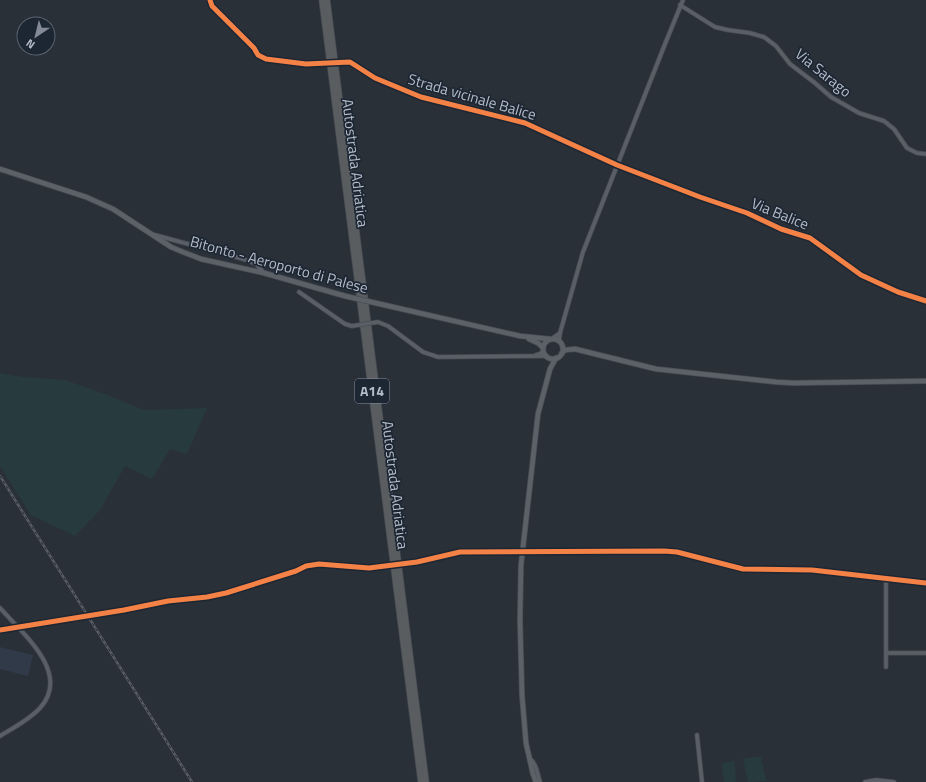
<svg xmlns="http://www.w3.org/2000/svg" width="926" height="782" viewBox="0 0 926 782" font-family="'Titillium Web',sans-serif">
<rect width="100%" height="100%" fill="#2a3038"/>
<polygon fill="#313a48" points="0,647 33,655 28,676 0,669"/>
<g fill="#273a3e">
<polygon points="0,373 23,377 65,380 105,394 144,410 207,408 187,454 170,449 152,479 125,466 100,510 75,536 31,515 0,466"/>
<polygon points="761,756 762,765 763,765 764,773 765,773 766,781 748,782 743,759"/>
<polygon points="735,761 736,782 724,782 722,763"/>
</g>
<g fill="none" stroke-linecap="round" stroke-linejoin="round">
<defs>
<g id="minor">
<polyline points="210,0 212,6 254,48 258,55 266,59 306,64 323,64"/>
<polyline points="680,5 715,27 728,30 750,33 764,37 776,46 790,64 815,83 831,97 859,113 884,121 894,129 907,148 917,153 926,154"/>
<polyline points="343,62 350,62 375,78 421,97 525,123 617,165 700,197 747,213 781,229 810,238 861,275 898,292 926,301"/>
<polyline points="155,235 243,259 256,264 264,273"/>
<polyline points="299,292 345,324 352,326"/>
<polyline points="378,322 388,326 423,352 438,357 547,356"/>
<polyline points="553,338 560,333"/>
<polyline points="559,341 560,333 583,252 665,44 683,0"/>
<polyline points="536,355 540,354 543,351"/>
<polyline points="408,563 460,552 664,551 677,552 743,569 812,570 926,583"/>
<path d="M 0,608 C 22,633 72,673 40,708 C 29,720 13,728 0,736"/>
<path d="M 124,610 L 168,601 L 207,597 L 226,593 L 296,571 C 319,560 331,566 354,567 C 364,568 373,567 383,566"/>
<polyline points="0,630 37,624"/>
<polyline points="887,653 926,653"/>
<polyline points="886,667 886,577"/>
<polyline points="697,735 702,782"/>
<path d="M 529,758 C 537,764 537,773 540,782"/>
<polyline points="865,782 876,780 894,782"/>
</g>
<g id="major">
<polyline points="0,169 86,197 113,209 171,247 183,252 201,259 264,273 345,296"/>
<polyline points="380,304 520,336 550,339"/>
<circle cx="553" cy="349" r="10"/>
<polyline points="529,339 538,343 543,348"/>
<polyline points="562,353 565,350 575,349 656,369 776,382 793,383 926,381"/>
<polyline points="536,782 533,774 526,743 522,695 520,620 521,565 538,414 550,369 556,358"/>
</g>
<g id="highway">
<polyline points="322,0 421,782"/>
<polyline points="327,0 426,782"/>
</g>
</defs>
<use href="#minor" stroke="#484c53" stroke-width="5"/>
<use href="#major" stroke="#484c55" stroke-width="6"/>
<use href="#highway" stroke="#474c53" stroke-width="7"/>
<use href="#minor" stroke="#5a5e66" stroke-width="3.5"/>
<use href="#major" stroke="#5c6168" stroke-width="4.5"/>
<use href="#highway" stroke="#5a5d60" stroke-width="5.5"/>
<defs>
<polyline id="rail" points="0,476 192,782"/>
</defs>
<use href="#rail" stroke="#595d64" stroke-width="2.5"/>
<use href="#rail" stroke="#1d2633" stroke-width="1" stroke-dasharray="3" stroke-linecap="butt"/>
<defs>
<g id="minor-bridge">
<polyline points="323,64 343,62"/>
<polyline points="352,326 378,322"/>
<polyline points="383,566 408,563"/>
<polyline points="37,624 124,610"/>
</g>
<polyline id="major-bridge" points="345,296 380,304"/>
</defs>
<use href="#minor-bridge" stroke="#484c53" stroke-width="5" stroke-linecap="butt"/>
<use href="#major-bridge" stroke="#484c55" stroke-width="6" stroke-linecap="butt"/>
<use href="#minor-bridge" stroke="#5a5e66" stroke-width="3.5"/>
<use href="#major-bridge" stroke="#5c6168" stroke-width="4.5"/>
<defs>
<g id="cycleway">
<polyline points="210,0 212,6 254,48 258,55 266,59 306,64 350,62 375,78 421,97 525,123 617,165 700,197 747,213 781,229 810,238 861,275 898,292 926,301"/>
<polyline points="0,630 124,610 168,601 207,597 226,593 296,571 306,566 319,564 369,568 417,562 460,552 664,551 677,552 743,569 812,570 926,583"/>
</g>
</defs>
<use href="#cycleway" stroke="#1d2633" stroke-width="8"/>
<use href="#cycleway" stroke="#f48246" stroke-width="5"/>
</g>
<g text-anchor="middle" stroke-width="3.5" stroke-linejoin="round" paint-order="stroke">
<rect fill="#1d2633" stroke="#878f9c" stroke-width="1" x="355" y="379" width="34" height="24" rx="3"/>
<g font-size="14" font-weight="bold" fill="#b4bcc9">
<text x="372" y="396">A14</text>
</g>
<g font-size="15" fill="#b4bcc9" stroke="#1d2633">
<text transform="translate(823 73) rotate(39)" y="5">Via Sarago</text>
<text transform="translate(472 97) rotate(16)" y="5">Strada vicinale Balice</text>
<text transform="translate(355 163) rotate(83)" y="5">Autostrada Adriatica</text>
<text transform="translate(780 214) rotate(22)" y="5">Via Balice</text>
<text transform="translate(279 265) rotate(15)" y="5">Bitonto - Aeroporto di Palese</text>
<text transform="translate(395 485) rotate(83)" y="5">Autostrada Adriatica</text>
</g>
</g>
<g transform="translate(36 36) rotate(215)"><circle r="19" fill="#1d2633" stroke="#59626f"/>
<path d="M0-3L7 15L0 10L-7 15Z" fill="#848b96"/>
<text y="-6" font-size="11" font-weight="bold" text-anchor="middle" fill="#b4bcc9">N</text>
</g>
</svg>
